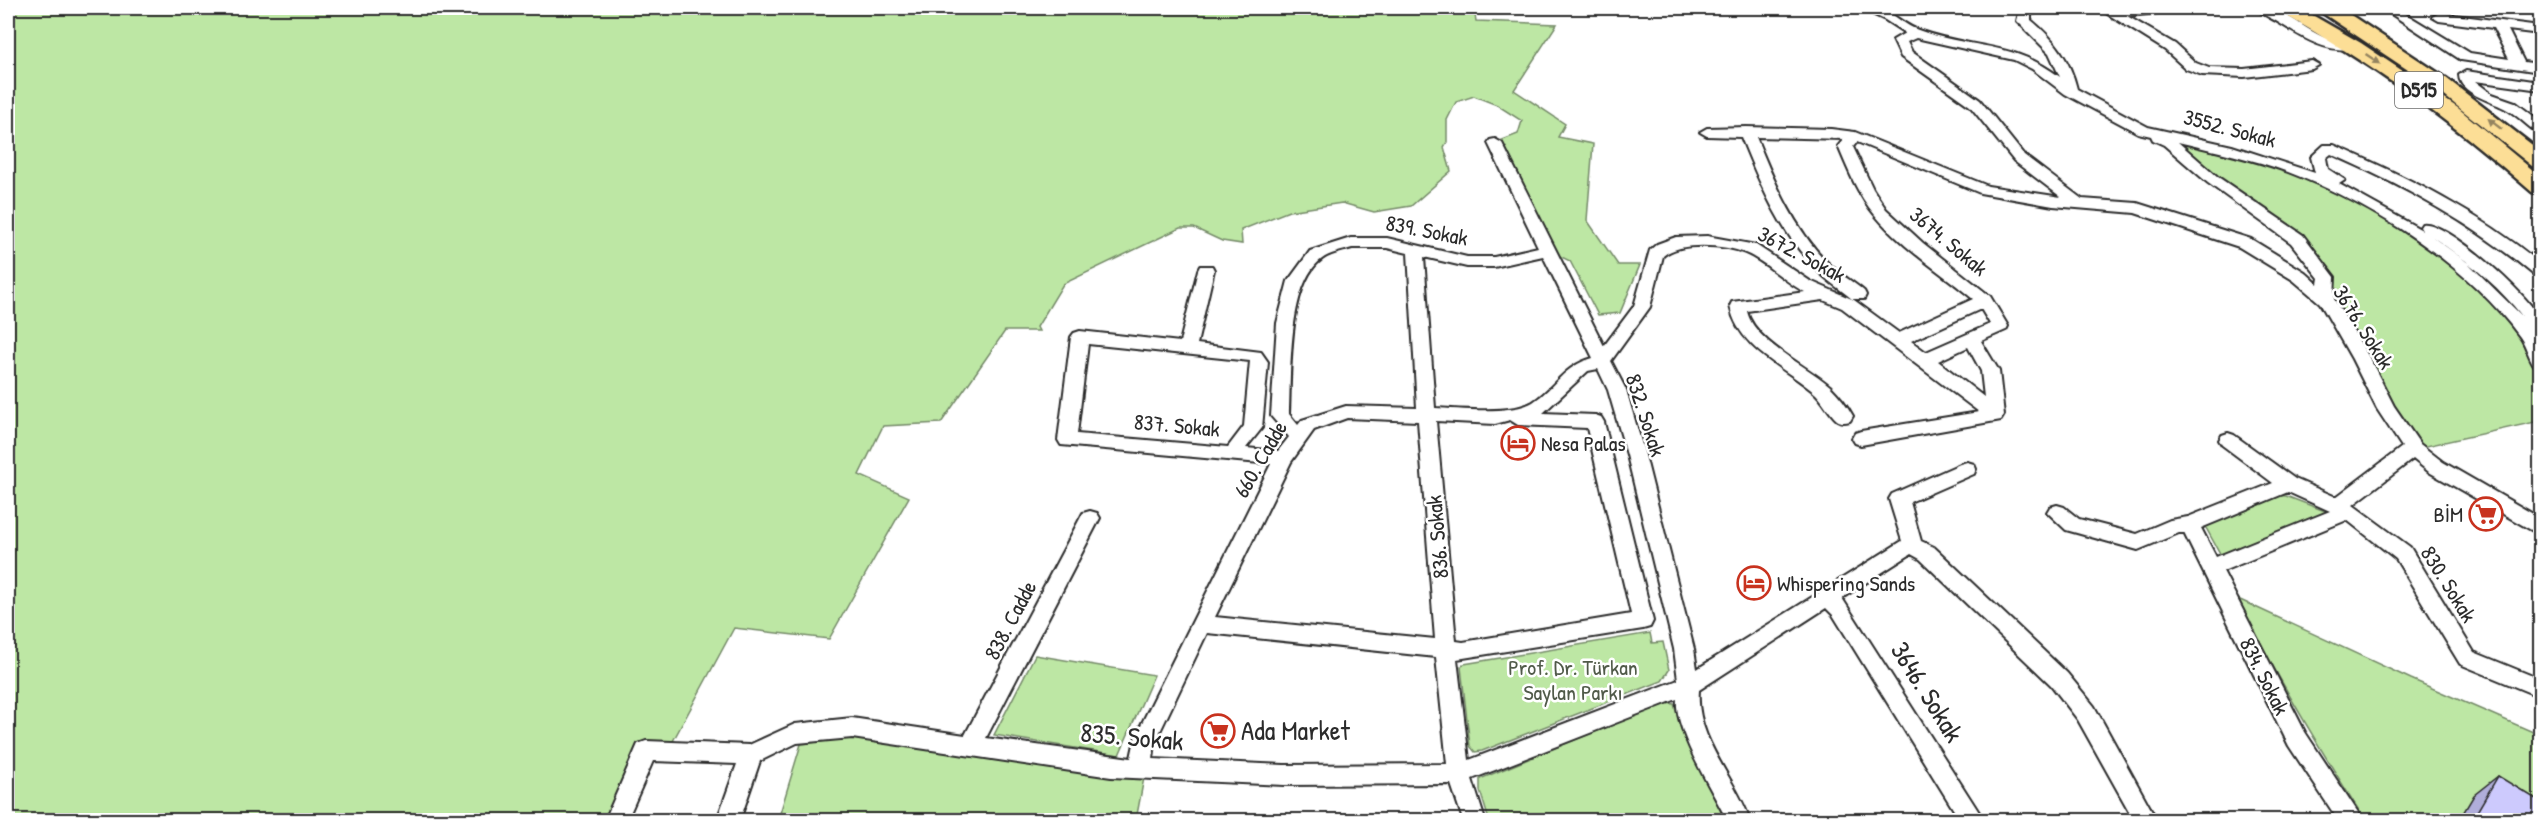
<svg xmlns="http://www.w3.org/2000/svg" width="2548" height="828" viewBox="0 0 2548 828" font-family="'Patrick Hand',sans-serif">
<rect width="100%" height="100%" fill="#fff"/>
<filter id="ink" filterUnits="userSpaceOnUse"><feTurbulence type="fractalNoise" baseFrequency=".0167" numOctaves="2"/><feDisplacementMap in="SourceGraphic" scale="12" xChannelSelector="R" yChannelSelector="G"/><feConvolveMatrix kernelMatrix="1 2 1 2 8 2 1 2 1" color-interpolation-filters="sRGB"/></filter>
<g filter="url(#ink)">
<g fill="#bde7a4" stroke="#748968" stroke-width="1.5">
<polygon points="8,8 1474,8 1476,21 1557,24 1514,90 1565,124 1558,137 1593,144 1587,220 1618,265 1640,265 1620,313 1598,315 1570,261 1547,250 1495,143 1518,134 1522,121 1497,105 1474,96 1456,102 1447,120 1447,142 1444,147 1451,171 1411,206 1374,212 1342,203 1289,211 1241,230 1242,244 1222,241 1194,228 1180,228 1063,284 1037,327 1039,331 1005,331 941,423 883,426 859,475 909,497 829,639 734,628 667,752 646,751 616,820 8,820"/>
<polygon points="2174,135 2227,149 2347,193 2460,265 2529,336 2540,361 2540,421 2413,449 2326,299 2327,276 2297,239 2169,142"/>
<polygon points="2275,495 2286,496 2330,513 2222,557 2205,526"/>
<path d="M 2238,599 L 2411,679 L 2540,735 L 2540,820 L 2365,820 C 2319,748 2276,676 2238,599 Z"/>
<polygon points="1650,633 1652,643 1663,642 1669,670 1662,681 1482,751 1475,752 1470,746 1461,667 1464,664"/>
<polygon points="1035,655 1154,675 1119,755 994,735"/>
<polygon points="1665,703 1674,704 1681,729 1725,820 1489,820 1480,791 1480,779"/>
<polygon points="850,738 1022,764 1144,778 1136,820 778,820 801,744"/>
</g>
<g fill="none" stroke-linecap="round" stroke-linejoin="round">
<defs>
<g id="minor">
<path d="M 1675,8 L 1721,8 C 1714,15 1682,15 1675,8 Z"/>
<path d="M 1859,8 C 1891,4 1896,23 1921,31 C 1972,49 2013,41 2060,77 L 2049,53 L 2017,21 L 2020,8 L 2046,8 L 2045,11 L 2031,14 L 2031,20 C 2054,39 2070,59 2077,89 L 2148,127 L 2232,146 L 2315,173 L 2311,157 L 2324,145 L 2334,145 C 2408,177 2478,212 2540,263 L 2540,276 L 2534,275 C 2472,223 2404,186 2331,154 L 2326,158 L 2328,169 L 2345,180 L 2339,184 L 2422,230 L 2420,227 L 2422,224 C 2444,218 2531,297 2540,319 C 2542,324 2541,332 2538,336 L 2540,343 L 2540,367 L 2534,365 C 2528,356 2526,345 2520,337 C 2466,263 2372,204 2288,172 C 2253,159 2215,151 2178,142 L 2218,177 L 2303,235 L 2335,277 L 2334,299 L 2370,359 L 2394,406 L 2420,444 L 2443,462 L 2540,518 L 2540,535 L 2429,472 L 2413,459 L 2353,505 L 2410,547 L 2474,652 L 2540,679 L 2540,697 L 2460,664 L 2396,559 L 2347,520 L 2223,571 L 2305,732 L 2363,820 L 2338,820 L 2289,746 L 2184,533 L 2179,533 L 2138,550 L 2066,530 L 2047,512 L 2050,507 L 2057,505 L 2064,507 L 2079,519 L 2137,534 L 2170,520 L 2188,517 L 2273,483 L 2222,445 L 2219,440 L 2222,435 L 2228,433 L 2234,435 L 2295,479 L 2336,497 L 2402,447 L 2377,409 L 2352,359 L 2320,303 L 2293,280 L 2239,247 L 2135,213 L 2053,206 L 1980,193 L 1857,142 L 1853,147 L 1873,189 L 1886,209 L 1923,243 L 1990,296 L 2008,326 L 2006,330 L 1981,341 L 1999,371 L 2004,415 L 2001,420 L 1861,445 L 1855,443 L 1852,438 L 1855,433 L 1861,431 L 1979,412 L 1842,308 L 1823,300 L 1747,311 C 1753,341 1807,366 1830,386 C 1839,395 1847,405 1853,416 L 1850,421 C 1846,422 1841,423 1837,420 C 1829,413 1824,402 1816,394 C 1787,368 1738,349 1730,306 L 1732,302 L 1805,292 C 1784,282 1767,262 1745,253 C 1725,245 1681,241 1663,256 L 1650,307 L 1611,361 L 1626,390 L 1645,455 L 1694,649 L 1697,669 L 1902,541 L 1889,499 L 1892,494 L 1960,464 L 1967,462 L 1974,464 L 1976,469 L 1974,474 L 1910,502 L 1921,541 L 1934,547 L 2067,673 L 2094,706 L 2157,820 L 2134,820 L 2078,720 L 2051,685 L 1920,559 L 1911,554 L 1842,598 L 1984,820 L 1960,820 L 1833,615 L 1826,608 L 1699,690 C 1695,739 1735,777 1750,820 L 1727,820 C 1713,792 1674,730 1677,699 L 1472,779 L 1485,820 L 1463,820 L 1451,784 L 1284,785 L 1111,777 L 852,738 L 797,743 L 760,761 L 740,820 L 717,820 L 737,764 L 653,761 L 627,820 L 605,820 L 638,744 L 646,741 L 749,745 L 795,724 L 852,718 L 965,735 L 1083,513 L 1090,511 L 1097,513 L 1100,518 L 986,738 L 1131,758 L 1136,735 L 1271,464 L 1061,445 L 1058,440 L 1071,337 L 1074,333 L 1080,331 L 1180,342 L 1198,270 L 1200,266 L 1212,266 L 1214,270 L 1197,344 L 1261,352 L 1268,362 L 1262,428 L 1246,448 L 1278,451 L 1289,437 L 1271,416 L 1277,323 L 1288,281 L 1310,251 L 1351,238 L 1387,238 L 1467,257 L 1494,257 L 1538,247 L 1488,143 L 1490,140 L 1495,139 L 1502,143 L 1604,346 L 1634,306 L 1650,250 L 1657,244 L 1676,237 L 1707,236 L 1756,245 L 1810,281 L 1854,300 L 1899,333 L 1973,299 C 1940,271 1902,248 1875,215 C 1858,195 1848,170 1838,146 L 1844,139 L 1756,137 C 1774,181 1793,227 1827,262 C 1838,273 1852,281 1864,291 L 1866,295 L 1864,299 L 1852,299 C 1840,289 1827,281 1816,269 C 1780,232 1760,184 1741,137 L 1707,136 L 1700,132 L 1707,128 L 1746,127 L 1831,129 L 1855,132 L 1988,186 L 2061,197 L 2014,161 L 1970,106 L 1901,57 L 1893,40 L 1905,33 L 1885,20 ZM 1916,38 L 2014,60 L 2032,69 L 2065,94 L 2138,133 L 2151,136 L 2153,140 L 2164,145 L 2208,183 L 2291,243 L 2319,278 L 2318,284 L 2305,272 L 2251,239 L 2137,203 L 2082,199 L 2024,155 L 1980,100 L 1912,52 L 1907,42 ZM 2431,236 C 2465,259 2497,284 2522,316 L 2466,261 ZM 1352,248 L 1387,248 L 1408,253 L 1417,408 L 1346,406 L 1302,420 L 1298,425 L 1289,414 C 1291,375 1287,284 1322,259 C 1329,253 1343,251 1352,248 ZM 1543,256 L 1593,358 C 1563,366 1556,387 1533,402 C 1512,415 1459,409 1435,408 L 1424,257 L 1467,267 L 1494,267 ZM 1981,309 L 1990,324 L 1926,352 L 1911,341 ZM 1088,344 L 1250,361 L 1244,426 L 1228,447 L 1077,434 ZM 1968,347 L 1981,371 L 1984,397 L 1938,361 ZM 1598,369 L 1608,390 L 1627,455 L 1674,649 L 1678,680 L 1469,760 L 1457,659 L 1643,629 L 1650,627 L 1653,621 L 1604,422 L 1601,417 L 1595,415 L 1543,413 L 1588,371 ZM 1347,418 L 1418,421 L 1435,639 L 1215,617 L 1291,462 L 1314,430 ZM 1510,420 L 1518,425 L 1587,428 L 1631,614 L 1463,642 L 1456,641 L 1436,421 L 1495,424 ZM 2288,492 L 2330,511 L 2216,557 L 2201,528 ZM 1207,633 L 1436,657 L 1447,764 L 1284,765 L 1153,759 L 1155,742 Z"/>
<polygon points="2131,8 2175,8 2169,12 2127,16 2175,44 2196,63 2209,68 2244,69 2312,61 2319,65 2312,69 2244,77 2202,75 2186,69 2165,50 2106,13 2113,9"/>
<path d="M 2256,8 C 2280,5 2301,27 2323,37 C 2334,41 2353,39 2359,45 L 2357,48 C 2328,55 2300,36 2276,21 C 2269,17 2261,14 2256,8 Z"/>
<polygon points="2382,8 2396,8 2470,53 2509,59 2493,28 2439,21 2432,17 2439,13 2540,26 2540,34 2508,30 2524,62 2540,64 2540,72 2461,60"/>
<path d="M 2466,71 L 2540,82 L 2540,90 L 2475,81 L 2492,94 L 2515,102 L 2540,121 L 2540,132 L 2535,131 C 2525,124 2515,113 2504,108 C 2491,101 2459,93 2459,75 Z"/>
</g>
<g id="highway">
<path d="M 2277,8 L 2300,8 L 2361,43 L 2458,108 L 2540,176 L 2540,194 L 2532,192 C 2454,123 2371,63 2280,12 Z"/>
<polygon points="2319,8 2340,8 2446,78 2540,151 2540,168 2532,166 2432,86 2321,12"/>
</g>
</defs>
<use href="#minor" stroke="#2b2b2b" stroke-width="4"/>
<use href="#highway" stroke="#2b2b2b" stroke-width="5"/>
<use href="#minor" fill="#fff" fill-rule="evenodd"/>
<use href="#highway" fill="#fcde96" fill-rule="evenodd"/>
</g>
<polygon fill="#b0aeda" stroke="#2b2b2b" stroke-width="1.5" points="2498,776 2541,820 2459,820 2474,795"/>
<polygon fill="#cdcafd" stroke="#2b2b2b" stroke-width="1.5" points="2498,776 2541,802 2541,820 2472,820"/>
<defs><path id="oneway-solid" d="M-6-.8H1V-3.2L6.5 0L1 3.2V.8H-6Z" transform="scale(1.5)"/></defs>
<g fill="#948460">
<use href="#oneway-solid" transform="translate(2373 59) rotate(34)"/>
<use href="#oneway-solid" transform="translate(2495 124) rotate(-142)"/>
</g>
</g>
<defs>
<symbol id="hotel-ring" viewBox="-11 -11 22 22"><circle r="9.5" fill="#fff" stroke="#c8321e" stroke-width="1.5"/><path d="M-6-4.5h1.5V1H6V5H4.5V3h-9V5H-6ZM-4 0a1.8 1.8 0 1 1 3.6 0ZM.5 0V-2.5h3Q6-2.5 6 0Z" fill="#c8321e"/></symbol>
<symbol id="supermarket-ring" viewBox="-11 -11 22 22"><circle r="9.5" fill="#fff" stroke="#c8321e" stroke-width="1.5"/><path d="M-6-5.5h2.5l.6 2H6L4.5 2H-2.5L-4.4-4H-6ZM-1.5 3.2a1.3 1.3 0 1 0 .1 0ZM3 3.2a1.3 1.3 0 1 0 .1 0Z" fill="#c8321e"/></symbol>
</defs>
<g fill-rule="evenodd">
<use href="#hotel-ring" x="1499" y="424" width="38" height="38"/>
<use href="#supermarket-ring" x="2467" y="495" width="38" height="38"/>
<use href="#hotel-ring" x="1735" y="564" width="38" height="38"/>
<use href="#supermarket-ring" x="1199" y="712" width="38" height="38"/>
</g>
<g text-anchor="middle" stroke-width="5" stroke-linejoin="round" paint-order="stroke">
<rect fill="#fff" stroke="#6b6b6b" stroke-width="1.5" x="2395" y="72" width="48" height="36" rx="4.5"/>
<g font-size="21" font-weight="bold" fill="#2b2b2b">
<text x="2419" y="97">D515</text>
</g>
<g font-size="22" fill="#2b2b2b" stroke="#fff">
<text transform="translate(2230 128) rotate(15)" y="8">3552. Sokak</text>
<text transform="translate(1427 230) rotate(11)" y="8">839. Sokak</text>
<text transform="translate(1949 241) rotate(40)" y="8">3674. Sokak</text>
<text transform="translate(1802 254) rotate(28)" y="8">3672. Sokak</text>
<text transform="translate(2364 327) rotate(58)" y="8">3676. Sokak</text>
<text transform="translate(1646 415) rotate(72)" y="8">832. Sokak</text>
<text transform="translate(1177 425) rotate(5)" y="8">837. Sokak</text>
<text transform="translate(1260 459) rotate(-60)" y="8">660. Cadde</text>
<text transform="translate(1437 537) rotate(-95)" y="8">836. Sokak</text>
<text transform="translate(2449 584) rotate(58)" y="8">830. Sokak</text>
<text transform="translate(1010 620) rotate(-62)" y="8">838. Cadde</text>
<text transform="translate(2265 676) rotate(63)" y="8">834. Sokak</text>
</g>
<g font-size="22" fill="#2b2b2b" stroke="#fff" text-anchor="start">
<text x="1541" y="451">Nesa Palas</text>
<text x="2463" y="522" text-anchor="end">BİM</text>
<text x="1777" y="591">Whispering Sands</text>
</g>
<g font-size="22" fill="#505a49" stroke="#fff">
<text x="1573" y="675">Prof. Dr. Türkan<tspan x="1573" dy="25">Saylan Parkı</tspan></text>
</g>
<g font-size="27" fill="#2b2b2b" stroke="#fff">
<text transform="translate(1927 692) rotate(58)" y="9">3646. Sokak</text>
<text transform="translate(1132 737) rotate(5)" y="9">835. Sokak</text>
</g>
<g font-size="27" fill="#2b2b2b" stroke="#fff" text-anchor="start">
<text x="1241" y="740">Ada Market</text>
</g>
</g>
<rect width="2548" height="828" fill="none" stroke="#fff" stroke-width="30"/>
<rect x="15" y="15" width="2518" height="798" fill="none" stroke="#2b2b2b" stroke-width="2" filter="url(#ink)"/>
</svg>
